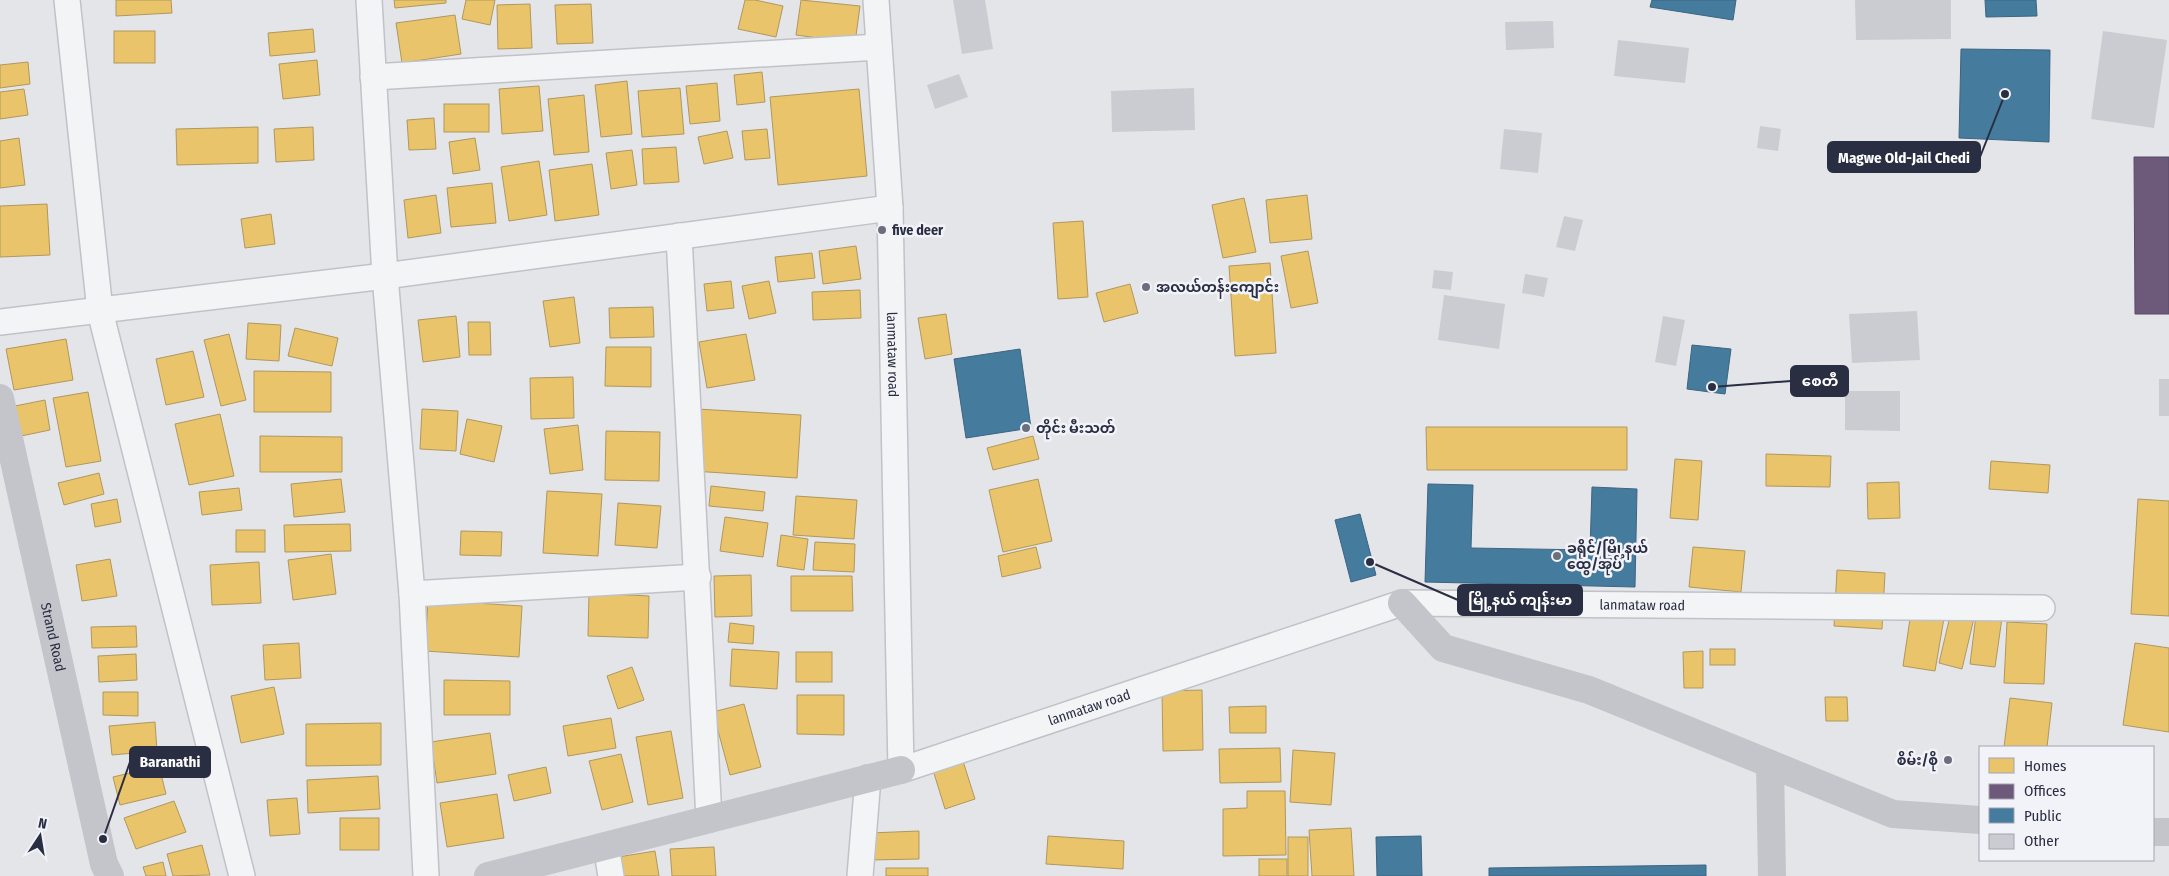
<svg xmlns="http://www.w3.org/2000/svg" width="2169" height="876" viewBox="0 0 2169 876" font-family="'Fira Sans Condensed','Noto Sans Myanmar',sans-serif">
<rect width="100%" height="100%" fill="#e4e5e9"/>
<g fill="#e9c46a" stroke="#b0975e">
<polygon points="116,0 171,0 172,13 116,16"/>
<polygon points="394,0 446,0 446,3 395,8"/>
<polygon points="466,0 495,0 490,25 462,19"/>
<polygon points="745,0 755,0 783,6 776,37 738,29"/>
<polygon points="801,0 860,6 855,43 796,35"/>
<polygon points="530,4 532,48 498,49 497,5"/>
<polygon points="591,4 593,43 557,44 555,5"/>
<polygon points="455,15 461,54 402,63 396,23"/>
<polygon points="313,29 315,52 270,56 268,33"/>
<rect x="114" y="31" width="41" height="32"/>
<polygon points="317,60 320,95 283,99 279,64"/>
<polygon points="28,62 30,84 0,88 0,65"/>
<polygon points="762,72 765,102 737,105 734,75"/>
<polygon points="627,81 632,134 601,137 595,85"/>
<polygon points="717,83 720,121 690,124 686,86"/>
<polygon points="539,86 543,131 502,134 499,89"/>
<polygon points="680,88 684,134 642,137 638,91"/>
<polygon points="24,89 28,115 0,119 0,92"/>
<polygon points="859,89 867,176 778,185 770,97"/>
<polygon points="584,95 589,152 554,155 548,99"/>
<rect x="444" y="104" width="45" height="28"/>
<polygon points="434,118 436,149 409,150 407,120"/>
<polygon points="258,127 258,163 177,165 176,129"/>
<polygon points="313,127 314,160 276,162 274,129"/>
<polygon points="767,129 770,158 745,160 742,131"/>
<polygon points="727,131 733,158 704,164 698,137"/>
<polygon points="19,138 25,185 0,188 0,141"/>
<polygon points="475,138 480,170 453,174 449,142"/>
<polygon points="676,147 679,182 644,184 642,149"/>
<polygon points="632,150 637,185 611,189 606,153"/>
<polygon points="539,161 547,215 509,221 501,167"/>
<polygon points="592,164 599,215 555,221 549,170"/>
<polygon points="492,183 496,223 451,227 447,188"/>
<polygon points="436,195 441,233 408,238 404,200"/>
<polygon points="1307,195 1312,239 1270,243 1266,200"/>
<polygon points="1244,198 1256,252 1223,258 1212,205"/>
<polygon points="47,204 50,255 0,257 0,206"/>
<polygon points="271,214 275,244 245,248 241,219"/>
<polygon points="1083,221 1088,297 1058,299 1053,223"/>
<polygon points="856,246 861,279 823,284 819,251"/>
<polygon points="1308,251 1318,303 1291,308 1281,256"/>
<polygon points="812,253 815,278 778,282 775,257"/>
<polygon points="1270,263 1276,353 1235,356 1229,266"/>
<polygon points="731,281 734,308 707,311 704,284"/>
<polygon points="769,281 776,313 749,319 742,286"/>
<polygon points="1130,284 1138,313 1104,322 1096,293"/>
<polygon points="860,290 861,318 813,320 812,292"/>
<polygon points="574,297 580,343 550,347 543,301"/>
<polygon points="653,307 654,337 610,338 609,308"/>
<polygon points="946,314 952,354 925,359 918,318"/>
<polygon points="456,316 460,357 423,362 418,320"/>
<polygon points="468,322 490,322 491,355 469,355"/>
<polygon points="248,323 281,325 279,361 246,359"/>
<polygon points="295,328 338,338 332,366 288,356"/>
<polygon points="229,334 246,400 221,406 204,340"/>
<polygon points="746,334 755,380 707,388 699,342"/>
<polygon points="66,339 73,380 14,390 6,349"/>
<polygon points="606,347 651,347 651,387 605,386"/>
<polygon points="193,351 204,397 166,405 156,359"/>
<polygon points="254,371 331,372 331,412 254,412"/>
<polygon points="573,377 574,418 531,419 530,378"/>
<polygon points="88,392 101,461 66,467 53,398"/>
<polygon points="45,400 50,430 21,436 15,406"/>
<polygon points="422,409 458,411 456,451 420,449"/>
<polygon points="697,409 801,415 797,478 693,471"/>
<polygon points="220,414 234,476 189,485 175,424"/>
<polygon points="467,419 502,426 494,462 460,454"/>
<polygon points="578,425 583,470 550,474 544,429"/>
<polygon points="1426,427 1627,427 1627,470 1427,470"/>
<polygon points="606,431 660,432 659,481 605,480"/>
<polygon points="260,436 342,437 342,472 260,472"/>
<polygon points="1033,436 1039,459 993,470 987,448"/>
<polygon points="1766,454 1831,456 1830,487 1766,486"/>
<polygon points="1675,459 1702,461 1698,520 1670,518"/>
<polygon points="1991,461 2050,465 2048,493 1989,489"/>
<polygon points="99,473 104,494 64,505 58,483"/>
<polygon points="341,479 345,512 294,517 291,484"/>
<polygon points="1038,479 1052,541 1003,552 989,490"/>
<polygon points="1899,482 1900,518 1868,519 1867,483"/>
<polygon points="711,486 765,492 763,511 709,506"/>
<polygon points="239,488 242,510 202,515 199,492"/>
<polygon points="547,491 602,494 598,556 543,553"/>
<polygon points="796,496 857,500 854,539 793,535"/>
<polygon points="117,499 121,522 95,527 91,504"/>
<polygon points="2138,499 2169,501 2169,616 2131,614"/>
<polygon points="618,503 661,506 657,548 615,545"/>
<polygon points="725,517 768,523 763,557 720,551"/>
<polygon points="350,524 351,551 285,552 284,525"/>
<rect x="236" y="530" width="29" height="22"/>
<polygon points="461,531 502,532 501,556 460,555"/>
<polygon points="781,535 808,539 804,570 777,566"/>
<polygon points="815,542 855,544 854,572 813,570"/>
<polygon points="1036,547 1041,568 1002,577 998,556"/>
<polygon points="1693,547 1745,551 1741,592 1689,587"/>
<polygon points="331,554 336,594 293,600 288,560"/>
<polygon points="110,559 117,596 82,601 76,565"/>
<polygon points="259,562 261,603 212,605 210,565"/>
<polygon points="1837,570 1885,573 1882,629 1834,626"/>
<polygon points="751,575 752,616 715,617 714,576"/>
<polygon points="791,576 852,576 853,611 791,611"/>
<polygon points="589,593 649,596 648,638 588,636"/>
<polygon points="428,600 522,606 519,657 425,651"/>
<polygon points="1911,612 1944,618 1935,671 1903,666"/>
<polygon points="1951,612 1974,618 1962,669 1939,663"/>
<polygon points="1976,615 2002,618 1995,667 1970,664"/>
<polygon points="2007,622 2047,624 2044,684 2004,683"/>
<polygon points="730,623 754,626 753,644 728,642"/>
<polygon points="136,626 137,647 92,648 91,627"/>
<polygon points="299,643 301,678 265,680 263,645"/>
<polygon points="2135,643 2169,648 2169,732 2123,725"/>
<polygon points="732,649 779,652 777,689 730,686"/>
<rect x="1710" y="649" width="25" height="16"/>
<polygon points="1703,651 1703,688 1684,688 1683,652"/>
<rect x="796" y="652" width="36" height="30"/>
<polygon points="136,654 137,680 99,682 98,656"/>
<polygon points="632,667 644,700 618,709 607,676"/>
<polygon points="444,680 510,681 510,715 444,715"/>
<polygon points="274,687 284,734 241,743 231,696"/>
<polygon points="1202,690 1203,750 1163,751 1162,691"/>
<polygon points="103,692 138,692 138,716 103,715"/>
<polygon points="797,695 844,695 844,735 797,734"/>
<polygon points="1825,697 1847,697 1848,721 1826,721"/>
<polygon points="2010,698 2052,703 2047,747 2004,747"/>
<polygon points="744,704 761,767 730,775 713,712"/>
<polygon points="1266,706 1266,733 1230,733 1229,707"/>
<polygon points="611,718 616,748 568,756 563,726"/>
<polygon points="155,722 157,751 112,755 109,726"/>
<polygon points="381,723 381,765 306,766 306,724"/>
<polygon points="671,731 683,798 648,805 636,737"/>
<polygon points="490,733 496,774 437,783 431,742"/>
<polygon points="1280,748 1281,782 1220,783 1219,749"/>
<polygon points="1293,750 1335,753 1331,805 1290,802"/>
<polygon points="621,754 633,802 602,810 589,761"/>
<polygon points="962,758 975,799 945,809 932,767"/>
<polygon points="159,766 166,794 120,805 113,777"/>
<polygon points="546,767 551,793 514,801 508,775"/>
<polygon points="378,776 380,809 308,813 307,780"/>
<polygon points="1247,791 1285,791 1286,855 1223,856 1223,809 1247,808"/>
<polygon points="497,794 504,838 447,847 440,803"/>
<polygon points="297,798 300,834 270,836 267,800"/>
<polygon points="174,801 186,832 136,849 124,818"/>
<rect x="340" y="818" width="39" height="32"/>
<polygon points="1351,828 1354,876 1312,876 1309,830"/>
<polygon points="919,831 919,859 871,860 870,833"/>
<polygon points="1048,836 1124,841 1123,869 1046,864"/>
<rect x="1288" y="837" width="20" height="39"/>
<polygon points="202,845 210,875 173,876 167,854"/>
<polygon points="714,847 716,876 672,876 670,849"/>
<polygon points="655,851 659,876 622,876 618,857"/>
<rect x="1259" y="859" width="28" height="17"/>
<polygon points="163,862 166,876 146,876 143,867"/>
<rect x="886" y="868" width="42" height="8"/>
</g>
<polygon fill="#6d597a" stroke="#594c6a" points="2134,157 2169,157 2169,314 2135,314"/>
<g fill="#457b9d" stroke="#3d6482">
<polygon points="1652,0 1736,0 1733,20 1650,7"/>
<polygon points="1985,0 2036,0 2037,16 1986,17"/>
<polygon points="1961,49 2050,50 2049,142 1959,138"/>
<polygon points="1692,345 1731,349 1725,394 1687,389"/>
<polygon points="1020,349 1031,428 966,438 954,359"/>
<polygon points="1428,484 1473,485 1471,548 1590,550 1592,487 1637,489 1635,587 1425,582"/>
<polygon points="1360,514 1376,575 1351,582 1335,520"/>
<polygon points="1421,836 1422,876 1377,876 1376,837"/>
<polygon points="1706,865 1706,876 1489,876 1489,868"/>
</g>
<g fill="#cbccd1">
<polygon points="953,0 985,0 993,49 962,54"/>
<polygon points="1855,0 1951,0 1951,39 1856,40"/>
<polygon points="1553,21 1554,48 1506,50 1505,22"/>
<polygon points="2103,31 2167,40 2154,128 2091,119"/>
<polygon points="1618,40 1689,48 1685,83 1614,76"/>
<polygon points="959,74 968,97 935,109 927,85"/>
<polygon points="1194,88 1195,130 1112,132 1111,91"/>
<polygon points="1760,126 1781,129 1778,151 1757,148"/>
<polygon points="1504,129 1542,133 1538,173 1500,169"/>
<polygon points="1564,216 1583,220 1575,251 1556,247"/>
<polygon points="1434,270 1453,272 1451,290 1432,288"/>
<polygon points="1525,274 1548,278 1544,297 1522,293"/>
<polygon points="1444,295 1505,304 1499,349 1438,340"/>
<polygon points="1917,311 1920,360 1852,363 1849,314"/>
<polygon points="1663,316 1685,320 1676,366 1655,362"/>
<rect x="2159" y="379" width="10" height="37"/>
<polygon points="1845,391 1900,391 1900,431 1845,430"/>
</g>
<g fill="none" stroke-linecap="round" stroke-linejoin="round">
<defs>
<g id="street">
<polyline points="67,0 100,311 242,876"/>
<polyline points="369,0 385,276 412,594 426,876"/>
<path id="s1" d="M 876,0 L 890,208 L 901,770 L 1402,603 L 2042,608"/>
<polyline points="373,77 879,47"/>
<polyline points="679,236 709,819"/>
<polyline points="0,322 385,276 890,208"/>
<polyline points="412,594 698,577"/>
<polyline points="606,846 611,876"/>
<polyline points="860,876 868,778"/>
</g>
</defs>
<use href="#street" stroke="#c1c2c7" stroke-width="28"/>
<use href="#street" stroke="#f3f4f6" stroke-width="25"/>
<g stroke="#c4c5ca" stroke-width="28">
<path id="s2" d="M 0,398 L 104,864 L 110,876"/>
<polyline points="1402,603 1443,648 1589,690 1893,814 1980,820"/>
<polyline points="1770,764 1772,876"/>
<polyline points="2153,832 2169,832"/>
<polyline points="488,876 901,770"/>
</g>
</g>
<g fill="#6b6e7d" stroke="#f2f3f8" stroke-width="2">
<circle cx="882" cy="230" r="5"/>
<circle cx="1146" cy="287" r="5"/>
<circle cx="1026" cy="428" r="5"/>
<circle cx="1557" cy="556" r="5"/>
<circle cx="1948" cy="760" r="5"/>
</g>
<g text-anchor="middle" stroke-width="5" stroke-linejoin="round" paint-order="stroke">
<g font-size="14" font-weight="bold" fill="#2a2e43" stroke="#f2f3f8" text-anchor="start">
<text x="892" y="235">five deer</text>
<text x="1156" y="292">အလယ်တန်းကျောင်း</text>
<text x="1036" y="433">တိုင်း မီးသတ်</text>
<text x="1567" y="553">ခရိုင်/မြို့နယ်<tspan x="1567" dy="16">ထွေ/အုပ်</tspan></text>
<text x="1938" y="765" text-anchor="end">စိမ်း/စို</text>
</g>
<g font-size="14" fill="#2a2e43" stroke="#f2f3f8">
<text dy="5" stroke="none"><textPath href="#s1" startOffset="355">lanmataw road</textPath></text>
<text dy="5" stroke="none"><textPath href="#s1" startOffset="1539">lanmataw road</textPath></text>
<text dy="5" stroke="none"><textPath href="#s2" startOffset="245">Strand Road</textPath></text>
<text dy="5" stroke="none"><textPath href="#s1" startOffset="969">lanmataw road</textPath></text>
</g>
</g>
<path fill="none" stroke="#2a2e43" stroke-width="2" d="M2005 94L1980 157M1712 387L1791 381M1370 562L1458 600M103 839L130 762"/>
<g fill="#2a2e43" stroke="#f2f3f8" stroke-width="2">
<circle cx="2005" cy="94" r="5"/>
<circle cx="1712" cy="387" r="5"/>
<circle cx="1370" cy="562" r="5"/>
<circle cx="103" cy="839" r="5"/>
</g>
<g fill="#2a2e43" stroke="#2a2e43" stroke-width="2">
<rect x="1828" y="142" width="152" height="30" rx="5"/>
<rect x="1791" y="366" width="57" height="30" rx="5"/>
<rect x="1458" y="585" width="124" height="30" rx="5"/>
<rect x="130" y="747" width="80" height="30" rx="5"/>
</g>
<g font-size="15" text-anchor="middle" font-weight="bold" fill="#fff">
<text x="1904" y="163">Magwe Old-Jail Chedi</text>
<text x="1820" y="386">စေတီ</text>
<text x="1520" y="605">မြို့နယ် ကျန်းမာ</text>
<text x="170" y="767">Baranathi</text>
</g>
<rect x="1979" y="746" width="175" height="115" fill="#f2f3f8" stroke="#a2a4b0"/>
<rect x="1989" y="758" width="25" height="15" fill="#e9c46a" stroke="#a2a4b0"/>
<text x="2024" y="771" font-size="15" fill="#2a2e43">Homes</text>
<rect x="1989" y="784" width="25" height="15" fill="#6d597a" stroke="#a2a4b0"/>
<text x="2024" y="796" font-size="15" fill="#2a2e43">Offices</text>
<rect x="1989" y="808" width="25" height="15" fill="#457b9d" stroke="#a2a4b0"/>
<text x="2024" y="821" font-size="15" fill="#2a2e43">Public</text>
<rect x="1989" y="834" width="25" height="15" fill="#cbccd1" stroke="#a2a4b0"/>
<text x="2024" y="846" font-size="15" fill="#2a2e43">Other</text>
<g transform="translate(40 836) rotate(12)" stroke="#f2f3f8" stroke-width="4" paint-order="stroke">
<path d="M0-4L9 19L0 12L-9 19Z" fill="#2a2e43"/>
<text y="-8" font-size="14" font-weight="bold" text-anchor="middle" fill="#2a2e43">N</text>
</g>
</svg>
